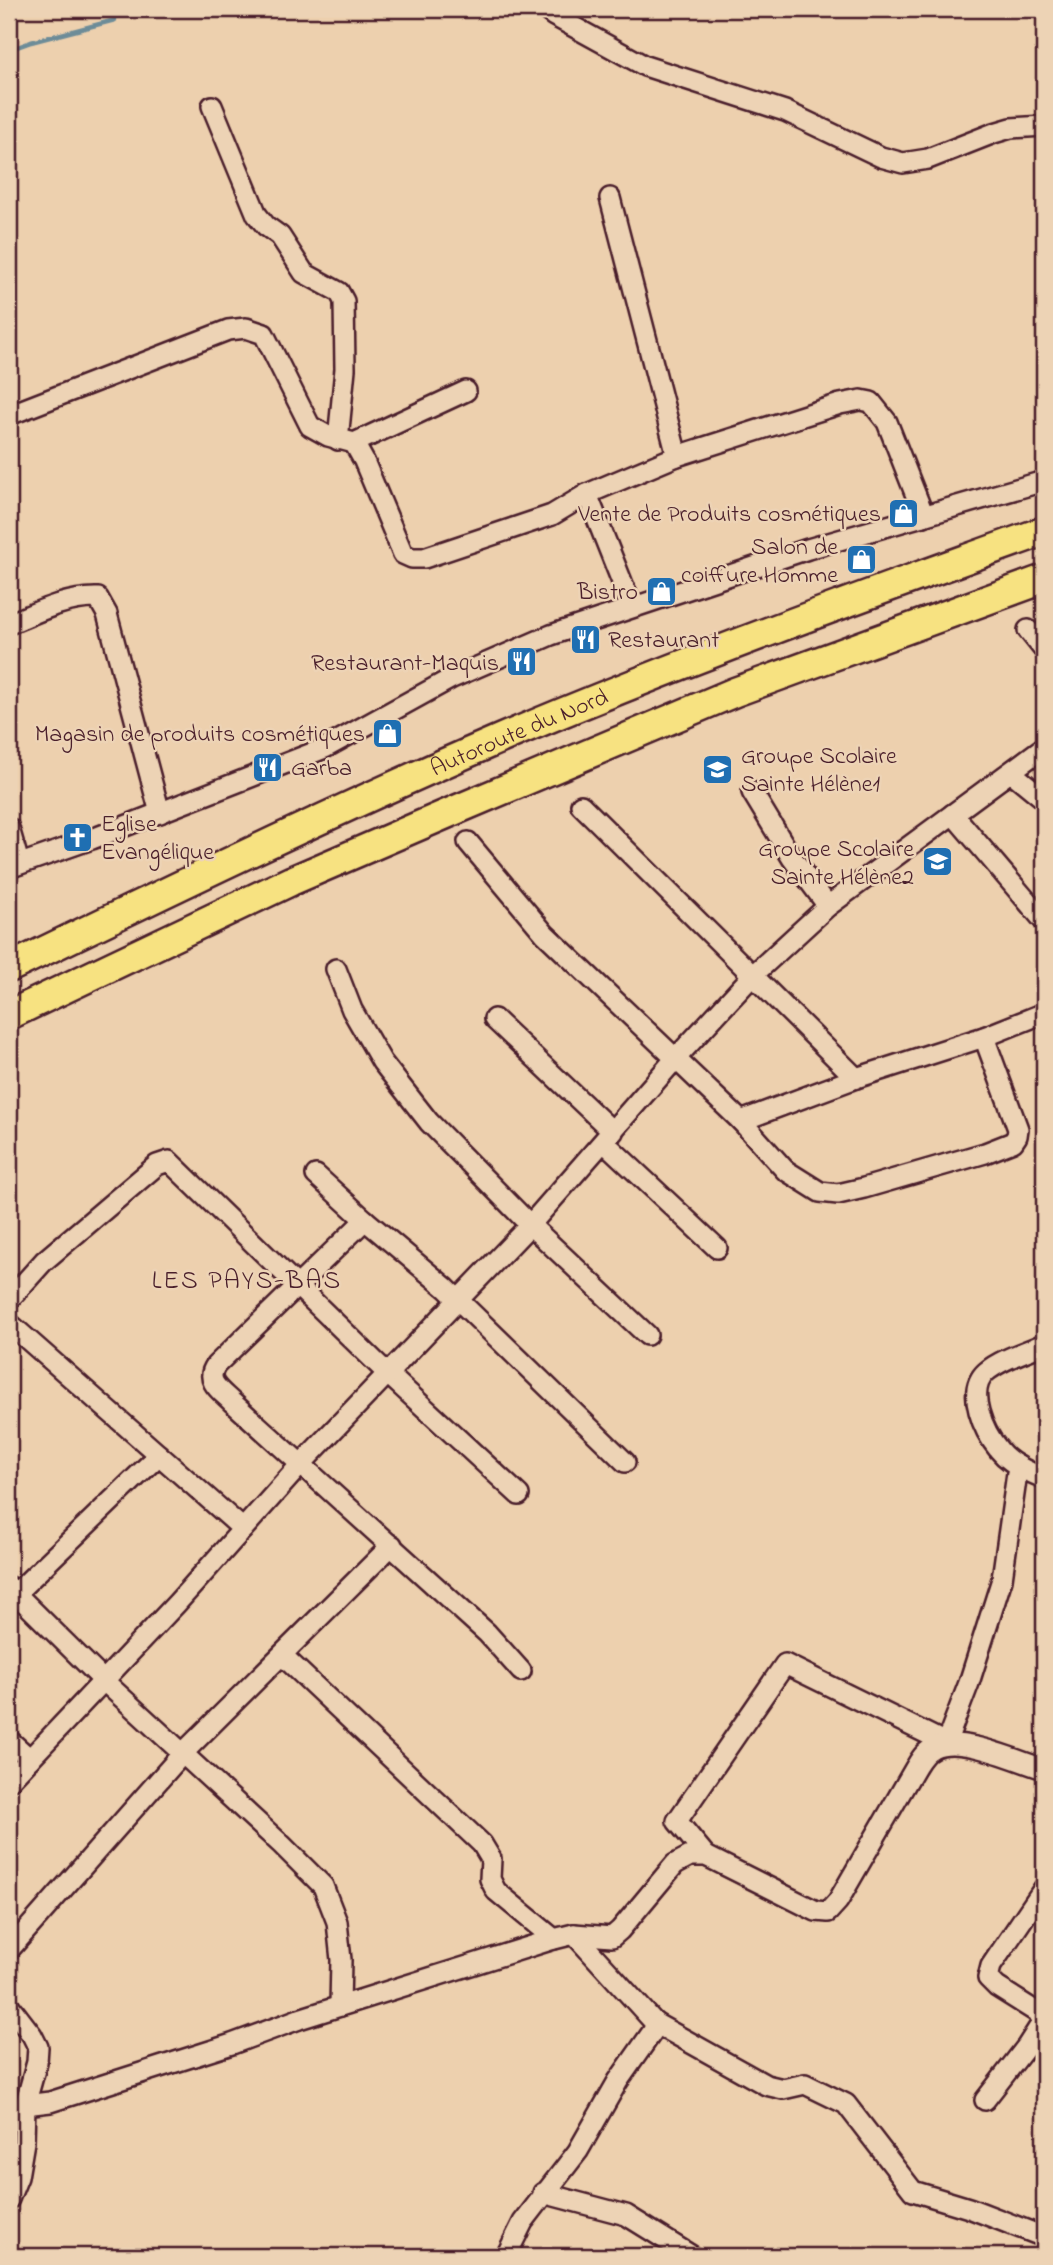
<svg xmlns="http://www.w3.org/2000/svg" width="1053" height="2265" viewBox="0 0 1053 2265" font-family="'Indie Flower',sans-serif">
<rect width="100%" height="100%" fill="#edd0ae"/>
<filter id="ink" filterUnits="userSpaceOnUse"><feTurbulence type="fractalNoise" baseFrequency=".0143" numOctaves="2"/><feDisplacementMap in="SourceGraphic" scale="14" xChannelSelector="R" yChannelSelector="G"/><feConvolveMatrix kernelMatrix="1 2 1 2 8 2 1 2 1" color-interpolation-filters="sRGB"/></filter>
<g filter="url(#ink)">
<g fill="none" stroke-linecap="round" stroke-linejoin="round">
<polyline stroke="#6d8c98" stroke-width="4.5" points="9,50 31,42 115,20"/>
<defs>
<g id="minor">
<polyline points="545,9 554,16 645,66 785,111 881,157 903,163 928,159 994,133 1011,128 1044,126"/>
<polyline points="212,106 257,215 266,226 280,236 304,273 339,292 344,301 345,369 338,440"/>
<polyline points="610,198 677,456"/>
<polyline points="9,415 228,330 246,328 264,334 310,426 328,436 354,443 466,391"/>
<polyline points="354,443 364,461 403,554 412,558 424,558 552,515 587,494 677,456 840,404 861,400 871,402 887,422 924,516"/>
<polyline points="587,494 632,607"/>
<path d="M 9,624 C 37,612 67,597 98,598 L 107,614 L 160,813"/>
<polyline points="1028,630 1044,650"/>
<polyline points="1011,772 1044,799"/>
<polyline points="752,792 792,858 828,906"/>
<polyline points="581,805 856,1078"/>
<polyline points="953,814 1044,921"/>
<polyline points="9,828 19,863"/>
<polyline points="468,842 545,934 741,1121 856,1078 984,1037 1044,1013"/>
<polyline points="9,868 92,839 325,748 452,678 551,635 808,549 1044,481"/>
<polyline points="336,969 352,1010 382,1062 429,1122 530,1225 647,1335"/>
<polyline points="494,1019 613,1132"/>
<polyline points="741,1121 785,1170 820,1192 838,1194 864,1188 985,1153 1013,1142 1017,1136 1018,1129 984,1037"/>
<polyline points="604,1142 717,1248"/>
<polyline points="316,1175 365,1220 446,1288 625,1462"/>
<path d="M 365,1220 L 216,1365 C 204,1381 221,1391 232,1402 L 487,1633 L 521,1671"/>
<polyline points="9,1300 44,1261 157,1165 169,1161 388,1374 519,1495"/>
<polyline points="9,1323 243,1529"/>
<path d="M 1044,1344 C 1026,1352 1001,1359 986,1372 C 965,1391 984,1432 999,1450 C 1010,1464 1028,1472 1044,1478"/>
<polyline points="9,1587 104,1681 282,1845 323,1886 337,1922 341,1960 340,2006"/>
<polyline points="16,1593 159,1455"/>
<polyline points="282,1655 482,1844 491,1859 490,1879 496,1891 554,1939"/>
<polyline points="9,1740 30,1759"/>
<polyline points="9,1781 177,1603 301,1464 530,1225 676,1058 753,975 828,906 1044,747"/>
<polyline points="706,1856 677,1821 785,1664 946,1743 969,1683 1002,1579 1018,1466"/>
<polyline points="9,1950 183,1753 392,1545"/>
<polyline points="9,2005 32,2035 38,2047 37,2062 25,2105 24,2142 18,2177 9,2199"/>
<polyline points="655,2023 766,2085 783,2089 805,2084 846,2104 913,2191 969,2208 1044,2237"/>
<polyline points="985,2100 1027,2046 1043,2021 1040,2015 1035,2011 997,1987 988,1978 991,1966 1044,1888"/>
<path d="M 25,2105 L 50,2102 L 232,2044 L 299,2019 L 554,1939 L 574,1934 L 612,1937 L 620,1930 L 675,1864 L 690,1856 L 706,1856 L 816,1911 L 828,1912 L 838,1901 L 915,1768 C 920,1760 924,1752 933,1748 C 959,1734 1017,1761 1044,1769"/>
<polyline points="543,2193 626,2215 692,2256"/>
<polyline points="506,2256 523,2222 578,2151 618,2081 653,2031 655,2023 574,1934"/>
</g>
<g id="highway">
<path id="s1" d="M 9,968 C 170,890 331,812 495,741 C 675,664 860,597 1044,531"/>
<polyline points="9,1015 291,881 458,809 735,692 1044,579"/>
</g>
</defs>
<use href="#minor" stroke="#4a1f2b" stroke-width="24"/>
<use href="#highway" stroke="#4a1f2b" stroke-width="33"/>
<use href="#minor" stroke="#edd3b5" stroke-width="19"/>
<use href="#highway" stroke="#f7e281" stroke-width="28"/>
</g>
</g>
<defs>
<symbol id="shop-square" viewBox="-11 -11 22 22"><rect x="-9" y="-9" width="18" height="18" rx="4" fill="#1f6fb2" stroke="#edd3b5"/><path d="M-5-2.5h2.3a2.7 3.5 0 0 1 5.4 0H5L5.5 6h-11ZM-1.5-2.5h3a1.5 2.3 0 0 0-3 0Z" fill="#fff"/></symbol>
<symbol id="restaurant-square" viewBox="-11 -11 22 22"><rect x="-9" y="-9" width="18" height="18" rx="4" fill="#1f6fb2" stroke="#edd3b5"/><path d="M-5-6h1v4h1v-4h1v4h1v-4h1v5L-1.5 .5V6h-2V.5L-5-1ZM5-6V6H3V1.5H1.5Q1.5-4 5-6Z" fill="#fff"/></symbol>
<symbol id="school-square" viewBox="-11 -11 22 22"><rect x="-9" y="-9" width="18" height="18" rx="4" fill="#1f6fb2" stroke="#edd3b5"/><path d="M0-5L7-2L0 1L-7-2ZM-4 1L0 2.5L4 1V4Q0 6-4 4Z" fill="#fff"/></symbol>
<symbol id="church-square" viewBox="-11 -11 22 22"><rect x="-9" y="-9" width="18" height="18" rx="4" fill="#1f6fb2" stroke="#edd3b5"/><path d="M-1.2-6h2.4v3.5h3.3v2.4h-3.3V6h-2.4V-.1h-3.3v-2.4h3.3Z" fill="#fff"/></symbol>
</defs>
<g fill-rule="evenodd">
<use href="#shop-square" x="886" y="496" width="35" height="35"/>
<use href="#shop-square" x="844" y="542" width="35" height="35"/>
<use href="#shop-square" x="644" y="574" width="35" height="35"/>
<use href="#restaurant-square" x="568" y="622" width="35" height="35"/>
<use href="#restaurant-square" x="504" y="644" width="35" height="35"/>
<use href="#shop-square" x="370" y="716" width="35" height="35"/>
<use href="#restaurant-square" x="250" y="750" width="35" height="35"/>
<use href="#school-square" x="700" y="752" width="35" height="35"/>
<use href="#church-square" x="60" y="820" width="35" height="35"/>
<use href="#school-square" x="920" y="844" width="35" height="35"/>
</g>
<g text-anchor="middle" stroke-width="5" stroke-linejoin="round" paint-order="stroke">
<g font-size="24" fill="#4a1f2b" stroke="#edd3b5" text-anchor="end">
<text x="881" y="521">Vente de Produits cosmétiques</text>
<text x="838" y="554">Salon de<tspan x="838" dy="28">coiffure Homme</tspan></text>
<text x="638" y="599">Bistro</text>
<text x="608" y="647" text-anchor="start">Restaurant</text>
<text x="499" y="670">Restaurant-Maquis</text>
<text x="365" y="741">Magasin de produits cosmétiques</text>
<text x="741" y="763" text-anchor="start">Groupe Scolaire<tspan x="741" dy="28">Sainte Hélène1</tspan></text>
<text x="291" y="775" text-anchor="start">Garba</text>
<text x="101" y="831" text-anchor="start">Eglise<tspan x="101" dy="28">Evangélique</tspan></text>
<text x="914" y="856">Groupe Scolaire<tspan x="914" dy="28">Sainte Hélène2</tspan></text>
</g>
<g font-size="24" fill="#4a1f2b" stroke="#edd3b5">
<text dy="8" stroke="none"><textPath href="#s1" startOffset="562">Autoroute du Nord</textPath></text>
</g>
<g font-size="26" letter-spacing="2" fill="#4a1f2b" stroke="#edd3b5">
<text x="247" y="1288">LES PAYS-BAS</text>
</g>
</g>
<rect width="1053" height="2265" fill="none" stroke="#edd3b5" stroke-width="35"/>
<rect x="18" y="18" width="1018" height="2230" fill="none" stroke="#4a1f2b" stroke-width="2.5" filter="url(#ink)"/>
</svg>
